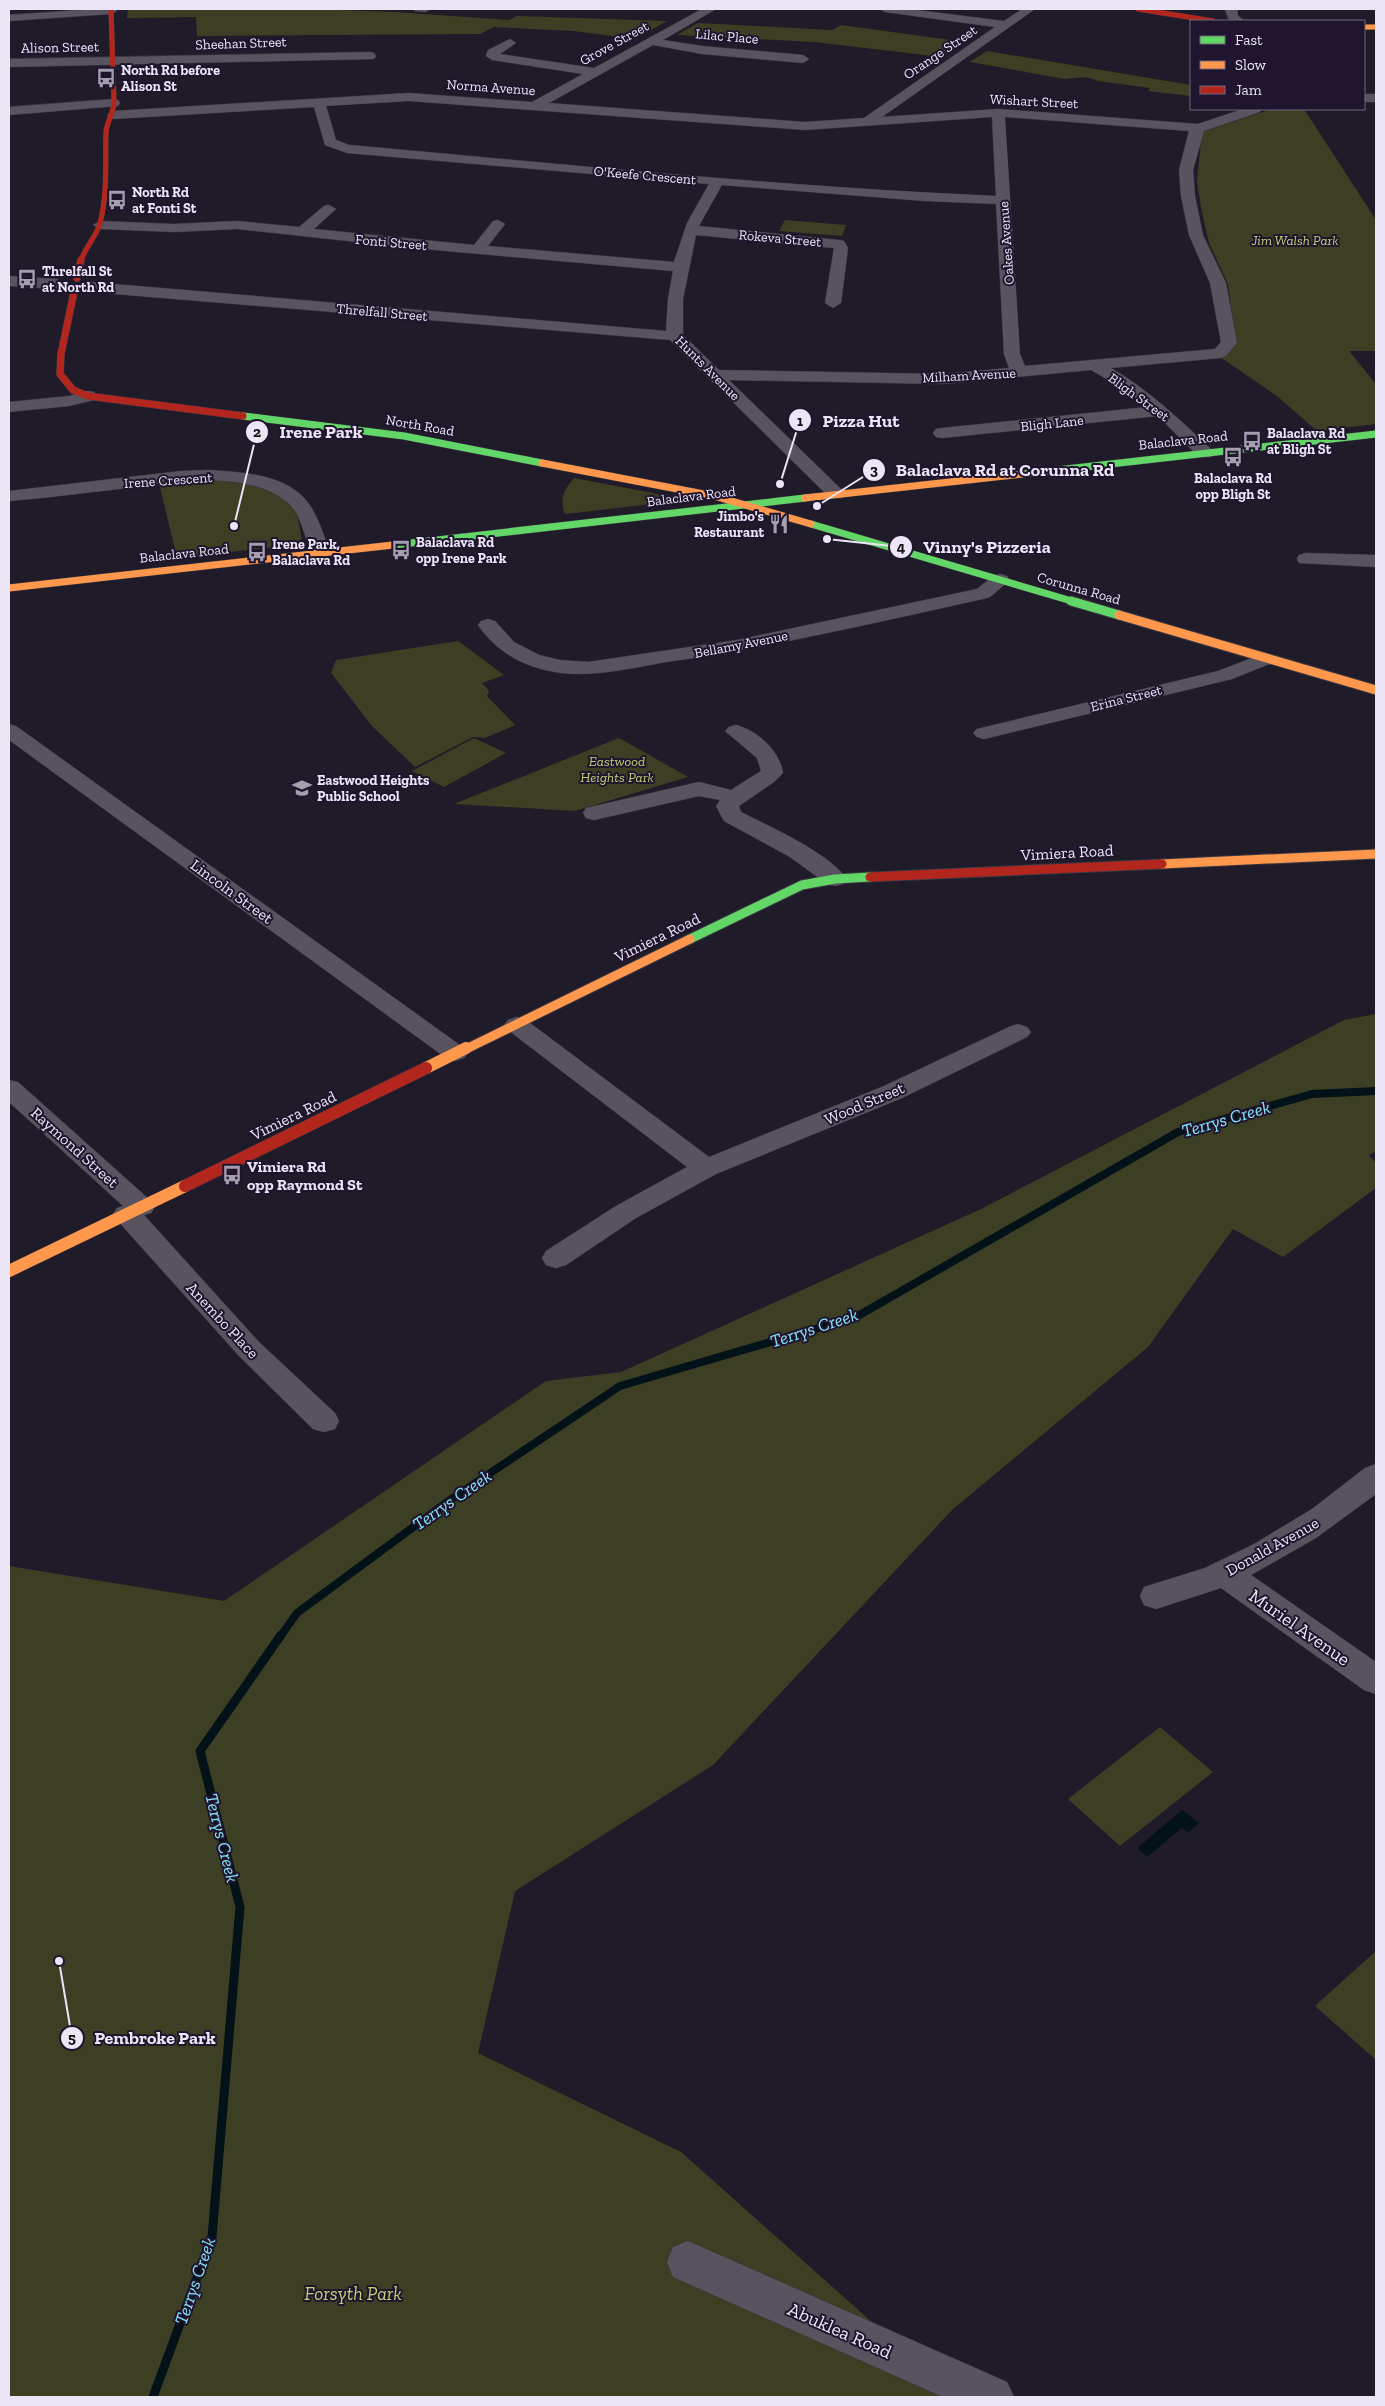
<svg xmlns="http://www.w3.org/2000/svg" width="1385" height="2406" viewBox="0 0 1385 2406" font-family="'Zilla Slab',serif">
<rect width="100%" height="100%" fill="#201b28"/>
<g fill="#3d3f24">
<polygon points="128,9 309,9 394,12 509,20 517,16 667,21 635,39 573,31 494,27 480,34 197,36 196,17 127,18"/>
<polygon points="698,23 832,30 841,25 965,42 942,57 814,42 677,35"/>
<polygon points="987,51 1191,85 1191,96 1148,91 1150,88 1098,81 1086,77 1065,79 970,62"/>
<polygon points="1272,109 1304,109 1376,220 1376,351 1349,351 1376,384 1376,424 1317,431 1277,396 1220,357 1229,352 1236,345 1228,284 1209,243 1201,208 1197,181 1202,132"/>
<polygon points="785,220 846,225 842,236 779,231"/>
<path d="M 574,478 L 653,493 L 666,497 L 661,503 L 565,514 C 559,498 564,490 574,478 Z"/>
<path d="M 194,479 C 224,480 279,483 295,512 C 299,519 300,531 302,539 L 291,545 L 177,558 L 159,483 Z"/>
<polygon points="458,641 504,675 482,683 489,691 487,696 515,725 485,738 473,737 415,767 372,726 331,673 336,660"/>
<polygon points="474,738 506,753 444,787 412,771"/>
<polygon points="619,738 688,777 575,811 454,804"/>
<polygon points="1376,1014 1376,1151 1369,1155 1376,1163 1376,1188 1283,1257 1233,1229 1148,1347 953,1509 713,1765 515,1891 478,2053 681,2152 956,2397 9,2397 9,1566 224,1601 546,1381 621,1372 981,1209 1344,1020"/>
<polygon points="1160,1727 1213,1772 1120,1846 1068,1799"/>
<polygon points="1376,1951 1376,2058 1375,2059 1315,2006"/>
</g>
<polygon fill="#031218" points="1182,1810 1199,1823 1188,1833 1182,1828 1147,1857 1137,1848"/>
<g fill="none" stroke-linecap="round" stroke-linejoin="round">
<polyline stroke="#031218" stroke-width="8" points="280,1637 297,1613 450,1500 620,1386 856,1317 1178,1132 1312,1094 1376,1091"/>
<polyline stroke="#031218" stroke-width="9" points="153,2397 212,2237 240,1907 200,1751 281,1635"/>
<defs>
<g id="street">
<polygon points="94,9 115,9 117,11 111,14 9,21 9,15"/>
<polygon points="413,9 431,9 425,12 415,11"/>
<path d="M 702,9 L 716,9 L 663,40 L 702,46 L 803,55 L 809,59 L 803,63 L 702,54 L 653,45 L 549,103 L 805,122 L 864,118 L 995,27 L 885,12 L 879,9 L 909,9 L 1004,21 L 1022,9 L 1035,9 L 882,117 L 998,109 L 1198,124 L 1243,109 L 1261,109 L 1260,112 L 1204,131 L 1193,170 L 1195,196 L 1203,235 L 1226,283 L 1237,343 L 1226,356 L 1220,358 L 1111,368 C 1149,390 1179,419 1211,449 L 1214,453 L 1211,457 L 1199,457 L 1158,416 L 942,438 L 936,437 L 933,433 L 936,429 L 942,428 L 1147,407 L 1120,387 L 1091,370 L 942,384 L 729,380 L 842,490 L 845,494 L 842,498 L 830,498 L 670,340 L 90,292 L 82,287 L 90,282 L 666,331 L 668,299 L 673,271 L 412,248 L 237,229 L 174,232 L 100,229 L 93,225 L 100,221 L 174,224 L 237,221 L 299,227 L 324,206 L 329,205 L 336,209 L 314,229 L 474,245 L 493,221 L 498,220 L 505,224 L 488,246 L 674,262 L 687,223 L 709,184 L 347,153 L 325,145 L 314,107 L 113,119 L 107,115 L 113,111 L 409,93 L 532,102 L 583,74 L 492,60 L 486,56 L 488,50 L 510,39 L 516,43 L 500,54 L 594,68 ZM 409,101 L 805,130 L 992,117 L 996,196 C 780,187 564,164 349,145 L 336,140 L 326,106 ZM 1005,117 L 1189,131 L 1179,170 L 1181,196 L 1189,235 L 1210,283 L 1221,342 L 1215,349 L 1025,366 L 1020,354 ZM 722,185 L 925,201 L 996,204 L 1004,354 L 1009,368 L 942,374 L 719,370 L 683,335 L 683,299 L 696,235 L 834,248 L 825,303 L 833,308 L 841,303 L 848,248 L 844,241 L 839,240 L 699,226 Z"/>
<polygon points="1225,9 1237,9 1238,16 1245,21 1229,20"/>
<polygon points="370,52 374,53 376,56 374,59 9,67 9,59"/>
<rect x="1364" y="94" width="12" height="8"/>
<polygon points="114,99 118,100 120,103 118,106 9,115 9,107"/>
<polygon points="9,276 57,279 65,284 57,289 9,286"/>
<polygon points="88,391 94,392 96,396 94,400 69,406 9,412 9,402 69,396"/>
<path d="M 209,470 C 240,472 283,474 305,499 C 318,514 323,534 330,552 L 328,556 L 314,556 C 303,539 303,515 287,502 C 245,468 168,483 119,489 C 82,493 46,498 9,501 L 9,491 L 181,471 Z"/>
<polygon points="1306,553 1376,555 1376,567 1299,563 1297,559 1299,555"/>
<path d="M 1000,574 L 1007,576 L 1010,580 L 990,597 L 983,599 C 878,622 773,647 666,662 C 632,668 595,677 561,673 C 526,668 498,654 478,625 L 481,621 L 488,619 L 495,621 L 514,642 L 539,655 L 560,660 L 588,662 L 737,640 L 977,589 L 993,576 Z"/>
<polygon points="1265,653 1272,655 1275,659 1272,663 1232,679 984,739 977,737 973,733 977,729 1218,671"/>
<polygon points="9,724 16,726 464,1048 468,1053 464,1058 455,1061 446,1058 9,740"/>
<path d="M 736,725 C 757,730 780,751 783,773 L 774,782 L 739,806 L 741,812 C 770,827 828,852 847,879 L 843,884 L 835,886 L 827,884 L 790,857 L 724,821 L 716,806 L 720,800 L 699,796 L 594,820 L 586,818 L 583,813 L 586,808 L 699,782 L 731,790 L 761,771 L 757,758 L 725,731 L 729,727 Z"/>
<polygon points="517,1017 526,1020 709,1157 884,1086 1009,1027 1018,1024 1027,1027 1031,1032 1027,1037 902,1098 716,1174 636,1218 566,1265 556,1268 546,1265 542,1258 546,1251 616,1206 687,1167 508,1030 504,1025 508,1020"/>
<polygon points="9,1080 18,1082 151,1201 155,1207 151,1213 144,1215 259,1342 335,1413 339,1421 335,1429 324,1432 313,1429 239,1356 117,1220 113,1214 117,1208 123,1206 9,1102"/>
<polygon points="1376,1464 1376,1494 1316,1538 1251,1575 1376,1662 1376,1694 1364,1690 1221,1588 1156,1609 1144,1605 1140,1596 1144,1587 1205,1568 1254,1544 1312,1509 1365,1468"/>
<polygon points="688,2241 1007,2382 1014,2397 943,2397 673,2277 667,2262 673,2247"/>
</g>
<g id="fast-far1">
<polyline points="243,416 404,436 542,463"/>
<polyline points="1022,474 1376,434"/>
<polyline points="811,524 1075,602"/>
<polyline points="393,545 805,498"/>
</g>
<g id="fast">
<polyline points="1071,601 1119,615"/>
<polyline points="690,939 802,885 835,879 870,877"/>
</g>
<polyline id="slow-far3" points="1364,27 1376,27"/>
<g id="slow-far2">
<polyline points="542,463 714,496 811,524"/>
<polyline points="805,498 1022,474"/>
<polyline points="9,588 393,545"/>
</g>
<g id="slow-far1">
<polyline points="1119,615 1376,690"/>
<polyline points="1162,864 1376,854"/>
<polyline points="464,1050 690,939"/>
</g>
<g id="slow">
<polyline points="426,1068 466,1048"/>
<polyline points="9,1271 185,1186"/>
</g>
<g id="jam-far3">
<polyline points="1138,9 1213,21"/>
<path d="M 81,261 C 85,247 97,236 100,223 C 108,192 105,163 106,133 C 106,124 113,114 114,103 L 111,9"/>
</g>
<g id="jam-far2">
<polyline points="77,278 81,260"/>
<polyline points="74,292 61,354 60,374 73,390 88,396 243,416"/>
</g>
<polyline id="jam-far1" points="870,877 1162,864"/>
<polyline id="jam" points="185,1186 426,1068"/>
</defs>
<use href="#street" stroke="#3b3742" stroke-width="1"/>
<use href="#fast-far1" stroke="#3b3742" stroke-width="8"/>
<use href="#fast" stroke="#3b3742" stroke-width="11"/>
<use href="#slow-far3" stroke="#3b3742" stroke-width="5.5"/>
<use href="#slow-far2" stroke="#3b3742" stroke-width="8"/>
<use href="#slow-far1" stroke="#3b3742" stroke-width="11"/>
<use href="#slow" stroke="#3b3742" stroke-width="13"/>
<use href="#jam-far3" stroke="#3b3742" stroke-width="5.5"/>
<use href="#jam-far2" stroke="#3b3742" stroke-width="8"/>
<use href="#jam-far1" stroke="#3b3742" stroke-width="11"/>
<use href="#jam" stroke="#3b3742" stroke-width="13"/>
<use href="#street" fill="#58535e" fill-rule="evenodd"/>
<use href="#fast-far1" stroke="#63d668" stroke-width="7"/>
<use href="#fast" stroke="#63d668" stroke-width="9"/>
<use href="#slow-far3" stroke="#ff974d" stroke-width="5"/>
<use href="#slow-far2" stroke="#ff974d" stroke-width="7"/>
<use href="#slow-far1" stroke="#ff974d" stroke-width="9"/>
<use href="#slow" stroke="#ff974d" stroke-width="12"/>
<use href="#jam-far3" stroke="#b3261e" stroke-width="5"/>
<use href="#jam-far2" stroke="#b3261e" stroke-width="7"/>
<use href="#jam-far1" stroke="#b3261e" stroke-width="9"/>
<use href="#jam" stroke="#b3261e" stroke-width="12"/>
</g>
<defs>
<symbol id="bus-bare" viewBox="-9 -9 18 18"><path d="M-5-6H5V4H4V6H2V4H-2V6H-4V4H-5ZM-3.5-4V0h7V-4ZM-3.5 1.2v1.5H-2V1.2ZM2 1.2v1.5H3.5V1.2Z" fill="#a49eae" stroke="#1f152e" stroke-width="2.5" paint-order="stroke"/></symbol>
<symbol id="restaurant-bare" viewBox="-9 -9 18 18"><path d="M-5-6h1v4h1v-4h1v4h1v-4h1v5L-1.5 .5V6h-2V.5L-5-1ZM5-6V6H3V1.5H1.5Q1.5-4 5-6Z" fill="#a49eae" stroke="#1f152e" stroke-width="2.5" paint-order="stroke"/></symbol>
<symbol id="school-bare" viewBox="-9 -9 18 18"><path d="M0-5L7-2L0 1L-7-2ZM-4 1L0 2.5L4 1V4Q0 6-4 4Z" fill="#a49eae" stroke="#1f152e" stroke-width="2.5" paint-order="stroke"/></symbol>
</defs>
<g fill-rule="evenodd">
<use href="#bus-bare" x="92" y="64" width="28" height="28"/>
<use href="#bus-bare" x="103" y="186" width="28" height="28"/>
<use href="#bus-bare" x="13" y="265" width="28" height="28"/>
<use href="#bus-bare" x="1238" y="427" width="28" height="28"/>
<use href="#bus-bare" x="1219" y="443" width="28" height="28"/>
<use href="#restaurant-bare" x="765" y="510" width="28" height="28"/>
<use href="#bus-bare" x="387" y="536" width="28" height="28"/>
<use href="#bus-bare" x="243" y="538" width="28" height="28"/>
<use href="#school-bare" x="288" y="774" width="28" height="28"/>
<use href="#bus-bare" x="218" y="1161" width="28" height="28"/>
</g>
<g text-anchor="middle" stroke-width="4" stroke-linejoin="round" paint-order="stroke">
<g font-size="14" fill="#ebe5f6" stroke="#1f152e">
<text transform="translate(727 36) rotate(5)" y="5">Lilac Place</text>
<text transform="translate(241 43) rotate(-2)" y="5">Sheehan Street</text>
<text transform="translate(614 43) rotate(-29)" y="5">Grove Street</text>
<text transform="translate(60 47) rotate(-1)" y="5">Alison Street</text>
<text transform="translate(940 52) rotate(-34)" y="5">Orange Street</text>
<text transform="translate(491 87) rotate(4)" y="5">Norma Avenue</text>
<text transform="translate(1034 101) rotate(3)" y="5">Wishart Street</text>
<text transform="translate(645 175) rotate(5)" y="5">O'Keefe Crescent</text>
<text transform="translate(780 238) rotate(5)" y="5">Rokeva Street</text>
<text transform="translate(391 242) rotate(5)" y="5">Fonti Street</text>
<text transform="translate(1006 243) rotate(-94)" y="5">Oakes Avenue</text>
<text transform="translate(382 312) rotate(5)" y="5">Threlfall Street</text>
<text transform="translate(708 368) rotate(45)" y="5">Hunts Avenue</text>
<text transform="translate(969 375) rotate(-3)" y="5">Milham Avenue</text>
<text transform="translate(1139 397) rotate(36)" y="5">Bligh Street</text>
<text transform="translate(1052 423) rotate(-6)" y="5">Bligh Lane</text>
<text transform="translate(420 425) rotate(10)" y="5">North Road</text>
<text transform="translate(1183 440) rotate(-6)" y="5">Balaclava Road</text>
<text transform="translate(168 480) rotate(-4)" y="5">Irene Crescent</text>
<text transform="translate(691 496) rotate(-7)" y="5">Balaclava Road</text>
<text transform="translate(184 553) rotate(-6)" y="5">Balaclava Road</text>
<text transform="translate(1079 588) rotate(16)" y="5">Corunna Road</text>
<text transform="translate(741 644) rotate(-11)" y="5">Bellamy Avenue</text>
<text transform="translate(1126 698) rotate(-14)" y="5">Erina Street</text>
</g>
<g font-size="14" font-weight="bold" fill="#ebe5f6" stroke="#1f152e" text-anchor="start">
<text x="121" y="75">North Rd before<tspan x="121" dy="16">Alison St</tspan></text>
<text x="132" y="197">North Rd<tspan x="132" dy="16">at Fonti St</tspan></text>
<text x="42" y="276">Threlfall St<tspan x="42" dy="16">at North Rd</tspan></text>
<text x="1267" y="438">Balaclava Rd<tspan x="1267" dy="16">at Bligh St</tspan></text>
<text x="1233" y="483" text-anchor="middle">Balaclava Rd<tspan x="1233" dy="16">opp Bligh St</tspan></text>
<text x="764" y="521" text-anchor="end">Jimbo's<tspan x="764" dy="16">Restaurant</tspan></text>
<text x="416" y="547">Balaclava Rd<tspan x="416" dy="16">opp Irene Park</tspan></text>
<text x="272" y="549">Irene Park,<tspan x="272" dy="16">Balaclava Rd</tspan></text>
<text x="317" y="785">Eastwood Heights<tspan x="317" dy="16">Public School</tspan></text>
</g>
<g font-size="14" font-style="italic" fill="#c5d075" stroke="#1f152e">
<text x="1295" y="245">Jim Walsh Park</text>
<text x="617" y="766">Eastwood<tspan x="617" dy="16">Heights Park</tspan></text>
</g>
<g font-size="16" fill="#ebe5f6" stroke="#1f152e">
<text transform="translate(1067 852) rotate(-3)" y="6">Vimiera Road</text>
<text transform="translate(232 891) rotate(36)" y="6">Lincoln Street</text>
<text transform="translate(657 937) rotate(-26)" y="6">Vimiera Road</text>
<text transform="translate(864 1103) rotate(-23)" y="6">Wood Street</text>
<text transform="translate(293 1115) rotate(-26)" y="6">Vimiera Road</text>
<text transform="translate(75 1147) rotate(42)" y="6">Raymond Street</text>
<text transform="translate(223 1320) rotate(47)" y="6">Anembo Place</text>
<text transform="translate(1272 1546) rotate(-29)" y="6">Donald Avenue</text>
</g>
<g font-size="16" font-weight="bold" fill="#ebe5f6" stroke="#1f152e" text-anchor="start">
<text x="247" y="1172">Vimiera Rd<tspan x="247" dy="18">opp Raymond St</tspan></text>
</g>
<g font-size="18" font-style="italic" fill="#87e4f8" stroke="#1f152e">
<text transform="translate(1226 1119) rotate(-16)" y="6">Terrys Creek</text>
<text transform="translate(814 1328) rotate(-18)" y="6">Terrys Creek</text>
<text transform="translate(452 1500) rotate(-35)" y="6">Terrys Creek</text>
<text transform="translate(222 1838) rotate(76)" y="6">Terrys Creek</text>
<text transform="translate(195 2281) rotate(-71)" y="6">Terrys Creek</text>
</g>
<g font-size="19" fill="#ebe5f6" stroke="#1f152e">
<text transform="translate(1300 1627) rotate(35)" y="7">Muriel Avenue</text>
<text transform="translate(840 2330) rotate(24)" y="7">Abuklea Road</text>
</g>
<g font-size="19" font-style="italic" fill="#c5d075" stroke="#1f152e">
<text x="353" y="2300">Forsyth Park</text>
</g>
</g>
<path fill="none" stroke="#ebe5f6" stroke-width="2" d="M780 484L800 420M234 526L257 432M817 506L874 470M827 539L901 547M59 1961L72 2038"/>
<g fill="#ebe5f6" stroke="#1f152e" stroke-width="2">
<circle cx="780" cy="484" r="5"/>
<circle cx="234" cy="526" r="5"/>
<circle cx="817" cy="506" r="5"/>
<circle cx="827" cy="539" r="5"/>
<circle cx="59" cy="1961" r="5"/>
<circle cx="800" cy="420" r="12"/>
<circle cx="257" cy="432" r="12"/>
<circle cx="874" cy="470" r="12"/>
<circle cx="901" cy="547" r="12"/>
<circle cx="72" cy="2038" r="12"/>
</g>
<g font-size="15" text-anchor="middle" font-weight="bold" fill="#111">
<text x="800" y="426">1</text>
<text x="257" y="437">2</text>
<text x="874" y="475">3</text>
<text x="901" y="552">4</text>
<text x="72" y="2043">5</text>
</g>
<g font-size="18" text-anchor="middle" font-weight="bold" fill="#ebe5f6" stroke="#1f152e" stroke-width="4" stroke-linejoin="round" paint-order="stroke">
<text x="861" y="427">Pizza Hut</text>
<text x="321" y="438">Irene Park</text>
<text x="1005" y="476">Balaclava Rd at Corunna Rd</text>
<text x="987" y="553">Vinny's Pizzeria</text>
<text x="155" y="2044">Pembroke Park</text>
</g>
<rect width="1385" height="2406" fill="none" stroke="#ebe5f6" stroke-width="20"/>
<rect x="1190" y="20" width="175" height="90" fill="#1f152e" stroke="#71687e"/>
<rect x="1200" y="36" width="25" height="8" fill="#63d668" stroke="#71687e"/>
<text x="1235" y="45" font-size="15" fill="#ebe5f6">Fast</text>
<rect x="1200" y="61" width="25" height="8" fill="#ff974d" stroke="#71687e"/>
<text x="1235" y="70" font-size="15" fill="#ebe5f6">Slow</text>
<rect x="1200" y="86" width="25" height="8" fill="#b3261e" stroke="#71687e"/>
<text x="1235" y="95" font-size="15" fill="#ebe5f6">Jam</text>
</svg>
